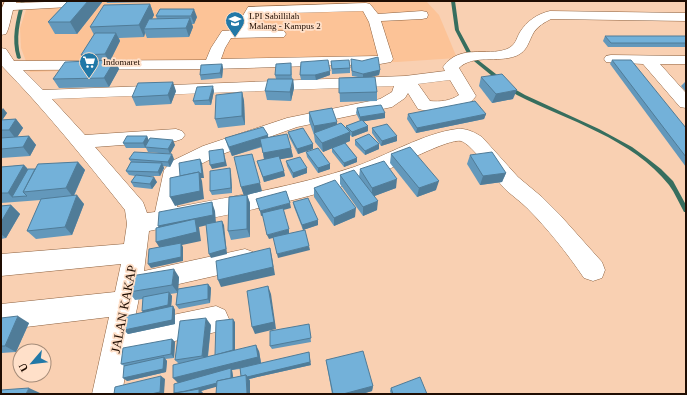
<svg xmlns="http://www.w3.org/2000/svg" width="687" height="395" viewBox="0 0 687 395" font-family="Georgia,serif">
<rect width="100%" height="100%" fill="#f9d0b2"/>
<polygon fill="#fcc397" points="29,1 426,1 439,15 457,58 397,62 30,72 21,48 20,28"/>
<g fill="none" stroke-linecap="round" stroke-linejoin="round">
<g fill="#376e5e" fill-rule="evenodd">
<path d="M 21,1 L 25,1 C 20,21 15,38 21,58 L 19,59 L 17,58 C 11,38 16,21 21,1 Z"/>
<polygon points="451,1 455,1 459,30 473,56 501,78 501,80 497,80 469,57 455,30"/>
<path d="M 507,87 L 511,87 L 525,95 L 599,129 L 632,147 L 647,158 L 661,169 L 673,181 L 686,205 L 686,212 L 684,212 C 679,203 675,193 669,185 C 633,139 567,120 517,95 L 507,89 Z"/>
</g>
<defs>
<g id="minor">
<path d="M 5,1 L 17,1 L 16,3 L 74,1 L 75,3 L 73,6 L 69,7 L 13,10 C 11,17 9,29 6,34 L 1,35 L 1,10 Z"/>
<path d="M 366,3 L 370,4 L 378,14 L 422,11 L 427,12 L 428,15 L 427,18 L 422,19 L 381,21 L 393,59 L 391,62 L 380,64 L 212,69 L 23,70 L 43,90 L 405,76 L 445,71 L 443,67 C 460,43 486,57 507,49 C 516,45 516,39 520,32 C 527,21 537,14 550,11 L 686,13 L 686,21 L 551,19 C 545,22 538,26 534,32 C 528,42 528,51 516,56 C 498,63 473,54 459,68 L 476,96 C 464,113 436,113 418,109 L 408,93 L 405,98 L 392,107 L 297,127 L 217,156 L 183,173 L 177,207 C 236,196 297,186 354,167 C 386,156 424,133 457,129 C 466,128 474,132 482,137 L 518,177 L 542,197 L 560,215 L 602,262 L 605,270 L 602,278 L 593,281 L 584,278 C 567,253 548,229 527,208 C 520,201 511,195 504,188 C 495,178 472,144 461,141 C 449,138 395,167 380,173 C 306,202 226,214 149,231 L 144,271 L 245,249 L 253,252 L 257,259 L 253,266 L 245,269 L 148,291 L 141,288 L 134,323 L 216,306 L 225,310 L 229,319 L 225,328 L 216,332 L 129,351 L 122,394 L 92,394 L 109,317 L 1,330 L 1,304 L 115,292 L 121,264 L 1,276 L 1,254 L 124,244 L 127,224 L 125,210 C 85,160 46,111 1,65 L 1,48 L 6,49 L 14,61 L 206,60 L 211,48 L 222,31 L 241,30 L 241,19 L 248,7 ZM 363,11 L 369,22 L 378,56 L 221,59 L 225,48 L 231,38 L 284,37 L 286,34 L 284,31 L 255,30 L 255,19 L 257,14 ZM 450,80 L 459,95 C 450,101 440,102 430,101 L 418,84 ZM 394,86 L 392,92 L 380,99 L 287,118 L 203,146 L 172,161 L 164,170 L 155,212 L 147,213 L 143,202 L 95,147 L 176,141 L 182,139 L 185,135 L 182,131 L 176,129 L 85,135 L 52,99 Z"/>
<polygon points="611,55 686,56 686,64 660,64 686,93 686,108 680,107 643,64 606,62 604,59 606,56"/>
</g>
</defs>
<use href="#minor" stroke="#8e613e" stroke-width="1"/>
<use href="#minor" fill="#fff" fill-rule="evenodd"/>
</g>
<g fill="#6398bb" fill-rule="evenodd">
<polygon points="68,1 103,1 77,34 55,34 48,22"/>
<polygon points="106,1 200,1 107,3"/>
<polygon points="150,4 154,15 152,19 157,19 156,16 160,9 197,17 194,24 192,24 193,27 189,37 147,38 145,33 144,37 119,38 120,41 110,61 115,60 119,69 109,87 59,88 53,79 85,61 81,55 94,35 90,27"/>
<polygon points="605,36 686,36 686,47 608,47 603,41"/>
<polygon points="612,60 686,128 686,167 610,64"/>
<polygon points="331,61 350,68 350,73 332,74"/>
<polygon points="301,62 330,75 316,80 301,80 300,75"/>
<polygon points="291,63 292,79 293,79 294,88 291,101 267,100 265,91 276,79 275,75"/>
<polygon points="351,63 380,70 379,75 369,77 377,92 377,101 340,102 339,78 358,77 352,76"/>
<polygon points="222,64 223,68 222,78 201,80 200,75"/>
<polygon points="481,77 513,99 492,103 479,86"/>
<polygon points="686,81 686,92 681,86"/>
<polygon points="176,91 171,104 136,106 132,97"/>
<polygon points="214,91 211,105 195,105 193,101"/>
<polygon points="242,92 244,101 245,125 218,128 215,119"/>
<polygon points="357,108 385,113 385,118 364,121 368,131 352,137 350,135 350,141 345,143 357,158 357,162 344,167 332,152 332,148 323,152 315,142 314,135 309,121 309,112 346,128 346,126 360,121 356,113"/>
<polygon points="1,109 7,113 2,120 16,119 23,128 17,137 29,136 36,145 30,156 1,158"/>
<polygon points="408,114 486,114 484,119 416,133 407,119"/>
<polygon points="372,128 397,141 381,146 372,133"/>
<polygon points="288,132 313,144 313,149 298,154 289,137"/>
<polygon points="268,135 268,137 291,148 293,157 280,159 285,176 264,182 257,161 264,160 262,147 232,156 228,147 225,138"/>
<polygon points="147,136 149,141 175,145 170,154 148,152 146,148 126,148 123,143"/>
<polygon points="355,140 379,149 365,155 355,145"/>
<polygon points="306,152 330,164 330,169 318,173 307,157"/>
<polygon points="391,154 436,190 417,197 390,163"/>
<polygon points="470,155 506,173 502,182 480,185 467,164"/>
<polygon points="129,159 174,159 170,167 163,166 164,168 160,176 140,176 157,182 152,189 134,187 131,182 135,176 129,175 126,171 131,162"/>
<polygon points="286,161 307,173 293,178 287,166"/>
<polygon points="78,162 85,170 74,196 84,204 72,235 36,239 27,231 41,200 1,203 1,167 24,165 28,169 35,169"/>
<polygon points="230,168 231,173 232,193 212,195 210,191"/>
<polygon points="360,169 396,188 374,196 377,210 363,216 340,184 340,175 359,177"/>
<polygon points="241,187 262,191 247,195 250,203 250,237 231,240 228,231 244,195"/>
<polygon points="314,188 355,217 334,226 314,197"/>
<polygon points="293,202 318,225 303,230 294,207"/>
<polygon points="11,205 20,214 6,238 1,239 1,206"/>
<polygon points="179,277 178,289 208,284 211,288 210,303 179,309 176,305 177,293 170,294 172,296 171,306 173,306 175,310 175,324 128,334 124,330 144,312 142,311 143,299 135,300 129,292"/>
<polygon points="1,318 29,323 16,352 1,353"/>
<path d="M 235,322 L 235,350 L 259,351 L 261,363 L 311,365 L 249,379 L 250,381 L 217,386 L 201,391 L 204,394 L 174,393 L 178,383 L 179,364 L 175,360 L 211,325 L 208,357 L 215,355 ZM 240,369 L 241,376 L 233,378 L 232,370 Z"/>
<polygon points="309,324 311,342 272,349 270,346"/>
<polygon points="172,339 175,342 174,358 165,359 167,361 166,372 127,381 124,366 121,364"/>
<polygon points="326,360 373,386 372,391 362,394 332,394"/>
<polygon points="391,388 427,394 391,394 390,391"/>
</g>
<g fill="#507c98">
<polygon points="88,1 103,1 77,34 70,22"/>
<polygon points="150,4 154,15 147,29 144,29 145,33 144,37 139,25"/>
<polygon points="194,9 197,17 194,24 191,16"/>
<polygon points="190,18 193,27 189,37 186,28"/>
<polygon points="116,33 120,41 109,63 105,54"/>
<polygon points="115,60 119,69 109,87 104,78"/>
<polygon points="222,64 223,68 222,78 220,73"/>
<polygon points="380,70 379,75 363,79 363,74"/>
<polygon points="330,71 330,75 316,80 315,75"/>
<polygon points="293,79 294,88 291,101 290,92"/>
<polygon points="173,82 176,91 171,104 168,95"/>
<polygon points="213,86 214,91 211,105 209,100"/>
<polygon points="517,90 513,99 492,103 496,94"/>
<polygon points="242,92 244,101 245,125 242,116"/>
<polygon points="3,108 7,113 1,122 1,111"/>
<polygon points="385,113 385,118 360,122 360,117"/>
<polygon points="486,114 484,119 416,133 417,128"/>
<polygon points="16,119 23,128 16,139 9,130"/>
<polygon points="337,122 337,131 314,133 314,135 314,126"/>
<polygon points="368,126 368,131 352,137 352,132"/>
<polygon points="350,132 350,141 323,152 322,143"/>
<polygon points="268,135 269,144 232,156 229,147"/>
<polygon points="29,136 36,145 30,156 23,147"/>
<polygon points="147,136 149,141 145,147 143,143"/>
<polygon points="397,136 397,141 381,146 382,141"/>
<polygon points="173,140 175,145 170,154 168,149"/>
<polygon points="313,144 313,149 298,154 297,149"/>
<polygon points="379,144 379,149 365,155 365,151"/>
<polygon points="291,148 293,157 265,162 263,153"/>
<polygon points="223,149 227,166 212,169 210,165"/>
<polygon points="172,154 174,159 170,167 168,162"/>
<polygon points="357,158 357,162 344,167 344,163"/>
<polygon points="200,159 202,163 204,178 201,178 202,181 204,199 175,206 170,197"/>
<polygon points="78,162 85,170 73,197 66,188"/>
<polygon points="162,163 164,168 160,176 158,172"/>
<polygon points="330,164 330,169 318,173 318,168"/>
<polygon points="24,165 32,174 12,197 8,193"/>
<polygon points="230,168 231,173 232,193 231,188"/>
<polygon points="307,168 307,173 293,178 293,173"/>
<polygon points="284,171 285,176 264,182 263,177"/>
<polygon points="506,173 502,182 480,185 483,176"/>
<polygon points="154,177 157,182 152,189 150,184"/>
<polygon points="397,179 396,188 372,197 372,188"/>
<polygon points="439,181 436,190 417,197 419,188"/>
<polygon points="260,183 262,191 247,195 250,203 250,237 247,229 244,196 241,187"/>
<polygon points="77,195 84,204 72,235 65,227"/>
<polygon points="378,201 377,210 363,216 363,207"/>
<polygon points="212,202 215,211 216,223 199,227 201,241 182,245 183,247 183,261 151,268 148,264 161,250 156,242 163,234 158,226"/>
<polygon points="290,203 291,208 261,216 260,211"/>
<polygon points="11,205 20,214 6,238 1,234 1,222"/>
<polygon points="356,208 355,217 334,226 334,218"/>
<polygon points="318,220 318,225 303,230 302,225"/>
<polygon points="222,221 224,225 227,254 211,258 209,254"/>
<polygon points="289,229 289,234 269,239 267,235"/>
<polygon points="309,246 310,250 278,258 277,254"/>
<polygon points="270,248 272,257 275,275 221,287 218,280"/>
<polygon points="174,269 179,277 178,293 172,285"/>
<polygon points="208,284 211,288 210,303 208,299"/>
<polygon points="268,286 271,294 276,329 255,334 252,327"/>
<polygon points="169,292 172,296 171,309 146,315 142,311"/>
<polygon points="173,306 175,310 175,324 128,334 124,330"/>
<polygon points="18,316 29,323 16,352 5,346"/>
<polygon points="206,318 211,325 207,362 202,356"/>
<polygon points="233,319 235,322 235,357 233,354"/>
<polygon points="172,339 175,342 174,358 171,354"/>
<polygon points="256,345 259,351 261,363 232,370 234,382 201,391 204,394 188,394 179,384 173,378"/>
<polygon points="309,352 311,365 249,379 250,381 250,394 247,394 246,375"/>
<polygon points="164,357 167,361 166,372 127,381 123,378"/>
<polygon points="161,376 165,379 164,394 151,394"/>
<polygon points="373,386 372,391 362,394 343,394"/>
<polygon points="29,388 40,393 40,394 26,394"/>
</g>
<g fill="#73b1d9" stroke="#507c98">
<polygon points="68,1 88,1 70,22 48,22"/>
<polygon points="150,4 139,25 90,27 104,5"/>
<polygon points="160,9 194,9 191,16 156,16"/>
<polygon points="190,18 186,28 144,29 149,19"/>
<polygon points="95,33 116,33 105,54 81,55"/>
<polygon points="605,36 686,36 686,43 611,43"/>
<polygon points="378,57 380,70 363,74 352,71 351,59 362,61"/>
<polygon points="115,60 104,78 53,79 65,62"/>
<polygon points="328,60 330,71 315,75 300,75 301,62"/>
<polygon points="349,60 350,68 332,69 331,61"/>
<polygon points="612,60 631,60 686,128 686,157"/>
<polygon points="291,63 291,75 275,75 276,64"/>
<polygon points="222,64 220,73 200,75 201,65"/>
<polygon points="502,74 517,90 496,94 481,77"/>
<polygon points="375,77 377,92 339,93 339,78"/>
<polygon points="268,79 293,79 290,92 265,91"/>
<polygon points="173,82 168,95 132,97 138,83"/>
<polygon points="213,86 209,100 193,101 197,87"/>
<polygon points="242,92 242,116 215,119 216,95"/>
<polygon points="475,101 486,114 417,128 408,114"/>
<polygon points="381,105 385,113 360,117 357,108"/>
<polygon points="332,108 337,122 314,126 309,112"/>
<polygon points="16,119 9,130 1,130 1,120"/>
<polygon points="362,120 368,126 352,132 346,126"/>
<polygon points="341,123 350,132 322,143 314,133"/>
<polygon points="387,124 397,136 382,141 372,128"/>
<polygon points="263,127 268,135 229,147 225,138"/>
<polygon points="303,128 313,144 297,149 288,132"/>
<polygon points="287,134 291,148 263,153 260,139"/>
<polygon points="369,134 379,144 365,151 355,140"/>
<polygon points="29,136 23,147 1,149 1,138"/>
<polygon points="127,136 147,136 143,143 123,143"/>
<polygon points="150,138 173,140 168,149 145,147"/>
<polygon points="345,143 357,158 344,163 332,148"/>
<polygon points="410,147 439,181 419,188 391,154"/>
<polygon points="318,148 330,164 318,168 306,152"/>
<polygon points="223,149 225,162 210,165 209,151"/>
<polygon points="134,152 172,154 168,162 129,159"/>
<polygon points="492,152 506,173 483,176 470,155"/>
<polygon points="252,154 260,183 241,187 234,157"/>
<polygon points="279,156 284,171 263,177 257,161"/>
<polygon points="300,157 307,168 293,173 286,161"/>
<polygon points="200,159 202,173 199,174 199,172 180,176 179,163"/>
<polygon points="384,161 397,179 372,188 360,169"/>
<polygon points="78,162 66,188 23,192 38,164"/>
<polygon points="131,162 162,163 158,172 126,171"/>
<polygon points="24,165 8,193 1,193 1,167"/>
<polygon points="230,168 231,188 210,191 210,171"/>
<polygon points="28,169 35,169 23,192 27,196 12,197"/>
<polygon points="354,170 378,201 363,207 340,175"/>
<polygon points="199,172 200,191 170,197 170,178"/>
<polygon points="136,175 154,177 150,184 131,182"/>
<polygon points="335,180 356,208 334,218 314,188"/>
<polygon points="286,191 290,203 260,211 256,199"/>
<polygon points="77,195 65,227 27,231 41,199"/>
<polygon points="247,195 247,229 228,231 229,197"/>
<polygon points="308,198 318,220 302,225 293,202"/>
<polygon points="212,202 213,215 158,226 159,212"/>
<polygon points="11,205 1,222 1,206"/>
<polygon points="283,208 289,229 267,235 262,213"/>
<polygon points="195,219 197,232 156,242 156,228"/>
<polygon points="222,221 226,249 209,254 206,224"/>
<polygon points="305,230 309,246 277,254 273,237"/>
<polygon points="181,243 181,257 148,264 149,249"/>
<polygon points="270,248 273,267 218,280 216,261"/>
<polygon points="174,269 172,285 129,292 131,276"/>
<polygon points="208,284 208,299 176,305 178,289"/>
<polygon points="268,286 274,322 252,327 247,291"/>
<polygon points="169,292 168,305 142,311 143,297"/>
<polygon points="173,306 172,320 124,330 126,316"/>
<polygon points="18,316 5,346 1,346 1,318"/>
<polygon points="206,318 202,356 175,360 180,321"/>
<polygon points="233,319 233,350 215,355 216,321"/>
<polygon points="309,324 311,338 270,346 270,331"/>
<polygon points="172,339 171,354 121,364 123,348"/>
<polygon points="256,345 258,357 173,378 173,365"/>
<polygon points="363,351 373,386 343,394 333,394 326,360"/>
<polygon points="309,352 310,362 247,377 246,375 241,376 240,368"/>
<polygon points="164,357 163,369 123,378 124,366"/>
<polygon points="231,368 231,378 217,381 217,383 186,391 174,393 174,384"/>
<polygon points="246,375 247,394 216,394 217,381"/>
<polygon points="161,376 160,392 151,394 114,394 115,387"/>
<polygon points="420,377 427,394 393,394 391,388"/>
<polygon points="29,388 26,394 1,394 1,390"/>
<polygon points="199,389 199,394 170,394"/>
</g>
<defs>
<symbol id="school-pin" viewBox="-11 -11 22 30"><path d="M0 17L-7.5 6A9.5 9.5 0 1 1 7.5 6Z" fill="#2178a7" stroke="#ffe0c9"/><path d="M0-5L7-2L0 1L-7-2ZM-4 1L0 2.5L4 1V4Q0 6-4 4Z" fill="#fff"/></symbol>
<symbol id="supermarket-pin" viewBox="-11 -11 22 30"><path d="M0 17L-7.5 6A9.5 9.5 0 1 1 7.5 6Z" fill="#2178a7" stroke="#ffe0c9"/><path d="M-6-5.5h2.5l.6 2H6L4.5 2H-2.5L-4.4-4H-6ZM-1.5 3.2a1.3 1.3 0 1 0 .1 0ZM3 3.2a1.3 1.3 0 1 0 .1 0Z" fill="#fff"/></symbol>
</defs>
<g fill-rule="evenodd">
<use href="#school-pin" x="224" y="10" width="22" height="30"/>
<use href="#supermarket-pin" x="78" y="51" width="22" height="30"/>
</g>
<g text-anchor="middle" stroke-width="3.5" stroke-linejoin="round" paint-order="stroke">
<g font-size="9" fill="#1f0d02" stroke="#ffe0c9" text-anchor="start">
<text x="249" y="19">LPI Sabillilah<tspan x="249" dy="10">Malang - Kampus 2</tspan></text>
<text x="103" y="65">Indomaret</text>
</g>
<g font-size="13" fill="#1f0d02" stroke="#ffe0c9">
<text transform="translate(123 309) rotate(-79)" y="5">JALAN KAKAP</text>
</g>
</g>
<rect width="687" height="395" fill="none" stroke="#1f0d02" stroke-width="4"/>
<g transform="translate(32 363) rotate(242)"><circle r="19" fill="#ffe0c9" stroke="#a58c79"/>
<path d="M0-3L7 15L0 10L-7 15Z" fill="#2178a7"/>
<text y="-6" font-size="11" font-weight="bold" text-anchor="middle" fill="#1f0d02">U</text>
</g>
</svg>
